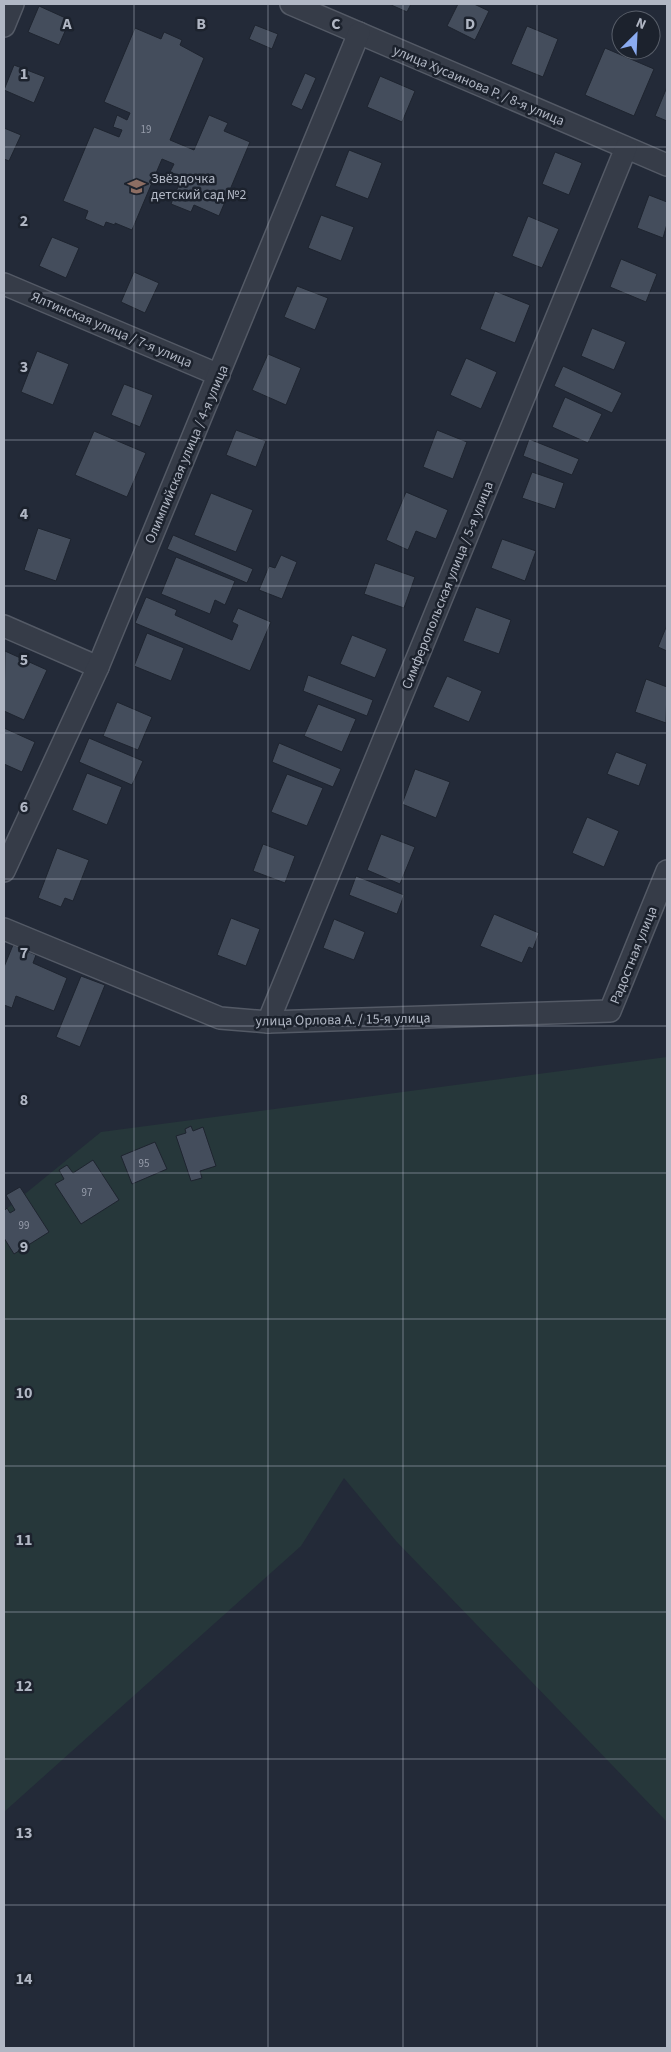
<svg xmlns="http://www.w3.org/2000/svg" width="671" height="2052" viewBox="0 0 671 2052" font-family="'Source Sans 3',sans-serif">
<rect width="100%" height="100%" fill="#232a38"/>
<polygon fill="#26373a" points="667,1057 667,1822 396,1541 344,1478 301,1546 4,1812 4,1211 101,1132"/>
<g fill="#444d5c" stroke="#1e242f">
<polygon points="389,4 411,4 407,12"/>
<polygon points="458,4 474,4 489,11 475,40 447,26"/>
<polygon points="39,6 70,20 59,45 28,32"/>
<polygon points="255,25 278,34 272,49 249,39"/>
<polygon points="527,26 558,39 543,77 511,64"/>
<polygon points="135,28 161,39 164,32 182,40 180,45 204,58 170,140 194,150 209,115 228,123 224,131 250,142 219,216 194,205 191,212 171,204 182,177 170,172 174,164 162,159 132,230 115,223 115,225 106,222 104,227 85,219 88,211 63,201 94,127 119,137 122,130 113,127 117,115 127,120 130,113 104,102"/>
<polygon points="605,48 654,69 634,116 585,95"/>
<polygon points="14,65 45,77 34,103 4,90"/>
<polygon points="305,73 316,78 302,110 291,105"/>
<polygon points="380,76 415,91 402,122 367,107"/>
<polygon points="667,87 667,121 655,116"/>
<polygon points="4,128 21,135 9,161 4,159"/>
<polygon points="349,150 382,163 368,199 335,186"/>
<polygon points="555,152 582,163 569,195 542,184"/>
<polygon points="649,195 667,202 667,224 663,238 637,228"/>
<polygon points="321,215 354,227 341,261 308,248"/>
<polygon points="528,216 559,229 542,268 512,256"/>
<polygon points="52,237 79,248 66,278 39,266"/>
<polygon points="621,259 657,274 646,302 610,287"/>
<polygon points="134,272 159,283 145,313 121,302"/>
<polygon points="297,286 328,298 315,330 284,317"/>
<polygon points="495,291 530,305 515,343 480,329"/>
<polygon points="592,328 626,342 614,370 581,356"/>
<polygon points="37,351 69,364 53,405 21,392"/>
<polygon points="268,354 301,368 286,405 252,390"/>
<polygon points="466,358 497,372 481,409 450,395"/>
<polygon points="563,366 622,393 612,413 554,386"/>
<polygon points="124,384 153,395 140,427 111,415"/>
<polygon points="565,397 602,414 588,443 552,427"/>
<polygon points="236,430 266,441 256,467 226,455"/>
<polygon points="437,430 467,442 453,479 423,467"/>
<polygon points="94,431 146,453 127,497 75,475"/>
<polygon points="529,439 579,459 572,475 523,456"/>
<polygon points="532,472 564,483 555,509 522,498"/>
<polygon points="406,492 448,510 436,539 416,531 408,550 386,540"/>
<polygon points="211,493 253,510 236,552 194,535"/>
<polygon points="38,528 71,539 56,581 24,570"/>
<polygon points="173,535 253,569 247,583 167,549"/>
<polygon points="502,539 536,551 525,581 491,568"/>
<polygon points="281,555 297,562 282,599 259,590 269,566 275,568"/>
<polygon points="176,557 235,581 225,605 215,600 210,614 161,594"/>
<polygon points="375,563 415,577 404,608 364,594"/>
<polygon points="146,597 177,610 175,615 232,640 238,625 232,622 238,608 271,622 250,671 135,623"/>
<polygon points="476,607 511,620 499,654 463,641"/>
<polygon points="667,625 667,651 658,647"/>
<polygon points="147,633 184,648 171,681 134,666"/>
<polygon points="352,635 387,649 375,678 340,664"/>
<polygon points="5,651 47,670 24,720 4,711"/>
<polygon points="308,675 373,700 367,716 303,691"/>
<polygon points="447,676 482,691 469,722 433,707"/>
<polygon points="646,679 667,687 666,723 635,712"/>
<polygon points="117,702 152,717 138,750 103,736"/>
<polygon points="318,704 356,719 342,752 304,736"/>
<polygon points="4,728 35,742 22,772 4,764"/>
<polygon points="89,738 143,761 132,785 79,762"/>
<polygon points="279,743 341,769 333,787 272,762"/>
<polygon points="616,752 647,764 639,786 607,774"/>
<polygon points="415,769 450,782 436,818 402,804"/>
<polygon points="87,773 122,787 107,825 72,810"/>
<polygon points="287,774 323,788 307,826 271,812"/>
<polygon points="587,817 619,831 604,867 572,853"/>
<polygon points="381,834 415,847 400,884 367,870"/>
<polygon points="263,844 295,856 285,883 253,871"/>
<polygon points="57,848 89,860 73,901 65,898 61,907 38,898"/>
<polygon points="356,876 404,895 397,914 349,895"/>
<polygon points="494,914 539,933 533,949 529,947 522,963 480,946"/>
<polygon points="231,918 260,929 246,966 217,955"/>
<polygon points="334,919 365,932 354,960 323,948"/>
<polygon points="13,945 36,955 33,963 67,978 54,1011 16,996 12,1008 4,1005 4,967"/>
<polygon points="81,976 105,985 80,1047 56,1037"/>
<polygon points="191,1126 193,1131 203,1127 216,1166 200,1171 202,1178 191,1181 176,1136 186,1133 185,1129"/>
<polygon points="155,1142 167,1169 132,1184 121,1156"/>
<polygon points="93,1160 119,1200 81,1224 55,1184 64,1179 59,1170 67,1165 73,1173"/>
<polygon points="20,1187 49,1232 14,1254 4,1238 4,1211 7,1208 10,1213 15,1210 6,1195"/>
</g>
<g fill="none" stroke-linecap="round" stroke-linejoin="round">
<defs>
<g id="minor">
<polyline points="291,4 667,165"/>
<polyline points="4,26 13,4"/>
<polyline points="4,284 219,375"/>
<polyline points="4,626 98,667"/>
<polyline points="4,871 98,667 359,33"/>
<polyline points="4,929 220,1018 268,1022 610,1011 667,871"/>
<polyline points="268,1022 626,148"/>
</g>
</defs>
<use href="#minor" stroke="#545a66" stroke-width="24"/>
<use href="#minor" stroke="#363c48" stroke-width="21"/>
</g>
<path fill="none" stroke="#b1b7c4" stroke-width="1" stroke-opacity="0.55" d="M 134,4 L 134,2048M 268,4 L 268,2048M 403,4 L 403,2048M 537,4 L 537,2048M 4,147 L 667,147M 4,293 L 667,293M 4,440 L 667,440M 4,586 L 667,586M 4,733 L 667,733M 4,879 L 667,879M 4,1026 L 667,1026M 4,1173 L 667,1173M 4,1319 L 667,1319M 4,1466 L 667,1466M 4,1612 L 667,1612M 4,1759 L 667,1759M 4,1905 L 667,1905"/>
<defs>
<symbol id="school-bare" viewBox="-9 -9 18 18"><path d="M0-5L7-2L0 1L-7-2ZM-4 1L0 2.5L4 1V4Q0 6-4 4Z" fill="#8d6e63" stroke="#1c222d" stroke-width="2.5" paint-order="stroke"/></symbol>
</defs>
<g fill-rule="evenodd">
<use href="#school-bare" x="124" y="174" width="25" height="25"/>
</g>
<g text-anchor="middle" stroke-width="5" stroke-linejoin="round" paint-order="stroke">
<g font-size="11" fill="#969caa">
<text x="146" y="133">19</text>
<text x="144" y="1167">95</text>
<text x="87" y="1196">97</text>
<text x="24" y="1229">99</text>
</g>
<g font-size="14" fill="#b1b7c4" stroke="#1c222d">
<text transform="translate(479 85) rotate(23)" y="5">улица Хусаинова Р. / 8-я улица</text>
<text transform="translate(112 329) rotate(23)" y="5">Ялтинская улица / 7-я улица</text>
<text transform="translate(186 454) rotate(-67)" y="5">Олимпийская улица / 4-я улица</text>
<text transform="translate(447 585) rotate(-68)" y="5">Симферопольская улица / 5-я улица</text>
<text transform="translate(633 955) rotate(-68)" y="5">Радостная улица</text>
<text transform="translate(343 1019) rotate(-1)" y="5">улица Орлова А. / 15-я улица</text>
</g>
<g font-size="14" fill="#b1b7c4" stroke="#1c222d" text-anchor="start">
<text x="151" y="183">Звёздочка<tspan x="151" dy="16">детский сад №2</tspan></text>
</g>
</g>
<g font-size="16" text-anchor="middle" font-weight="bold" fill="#b1b7c4" stroke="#1c222d" stroke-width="5" stroke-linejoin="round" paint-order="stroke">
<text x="67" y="29">A</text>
<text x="201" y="29">B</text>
<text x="336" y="29">C</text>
<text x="470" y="29">D</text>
<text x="24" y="79">1</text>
<text x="24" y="226">2</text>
<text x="24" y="372">3</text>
<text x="24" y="519">4</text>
<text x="24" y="665">5</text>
<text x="24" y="812">6</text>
<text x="24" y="958">7</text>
<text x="24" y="1105">8</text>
<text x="24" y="1252">9</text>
<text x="24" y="1398">10</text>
<text x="24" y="1545">11</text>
<text x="24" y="1691">12</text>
<text x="24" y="1838">13</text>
<text x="24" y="1984">14</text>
</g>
<rect width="671" height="2052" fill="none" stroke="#b1b7c4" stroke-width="10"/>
<g transform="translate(636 35) rotate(24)"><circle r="24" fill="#1c222d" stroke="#585e69"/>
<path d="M0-4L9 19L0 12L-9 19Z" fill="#8babf0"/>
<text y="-8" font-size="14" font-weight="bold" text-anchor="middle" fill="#b1b7c4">N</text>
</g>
</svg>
